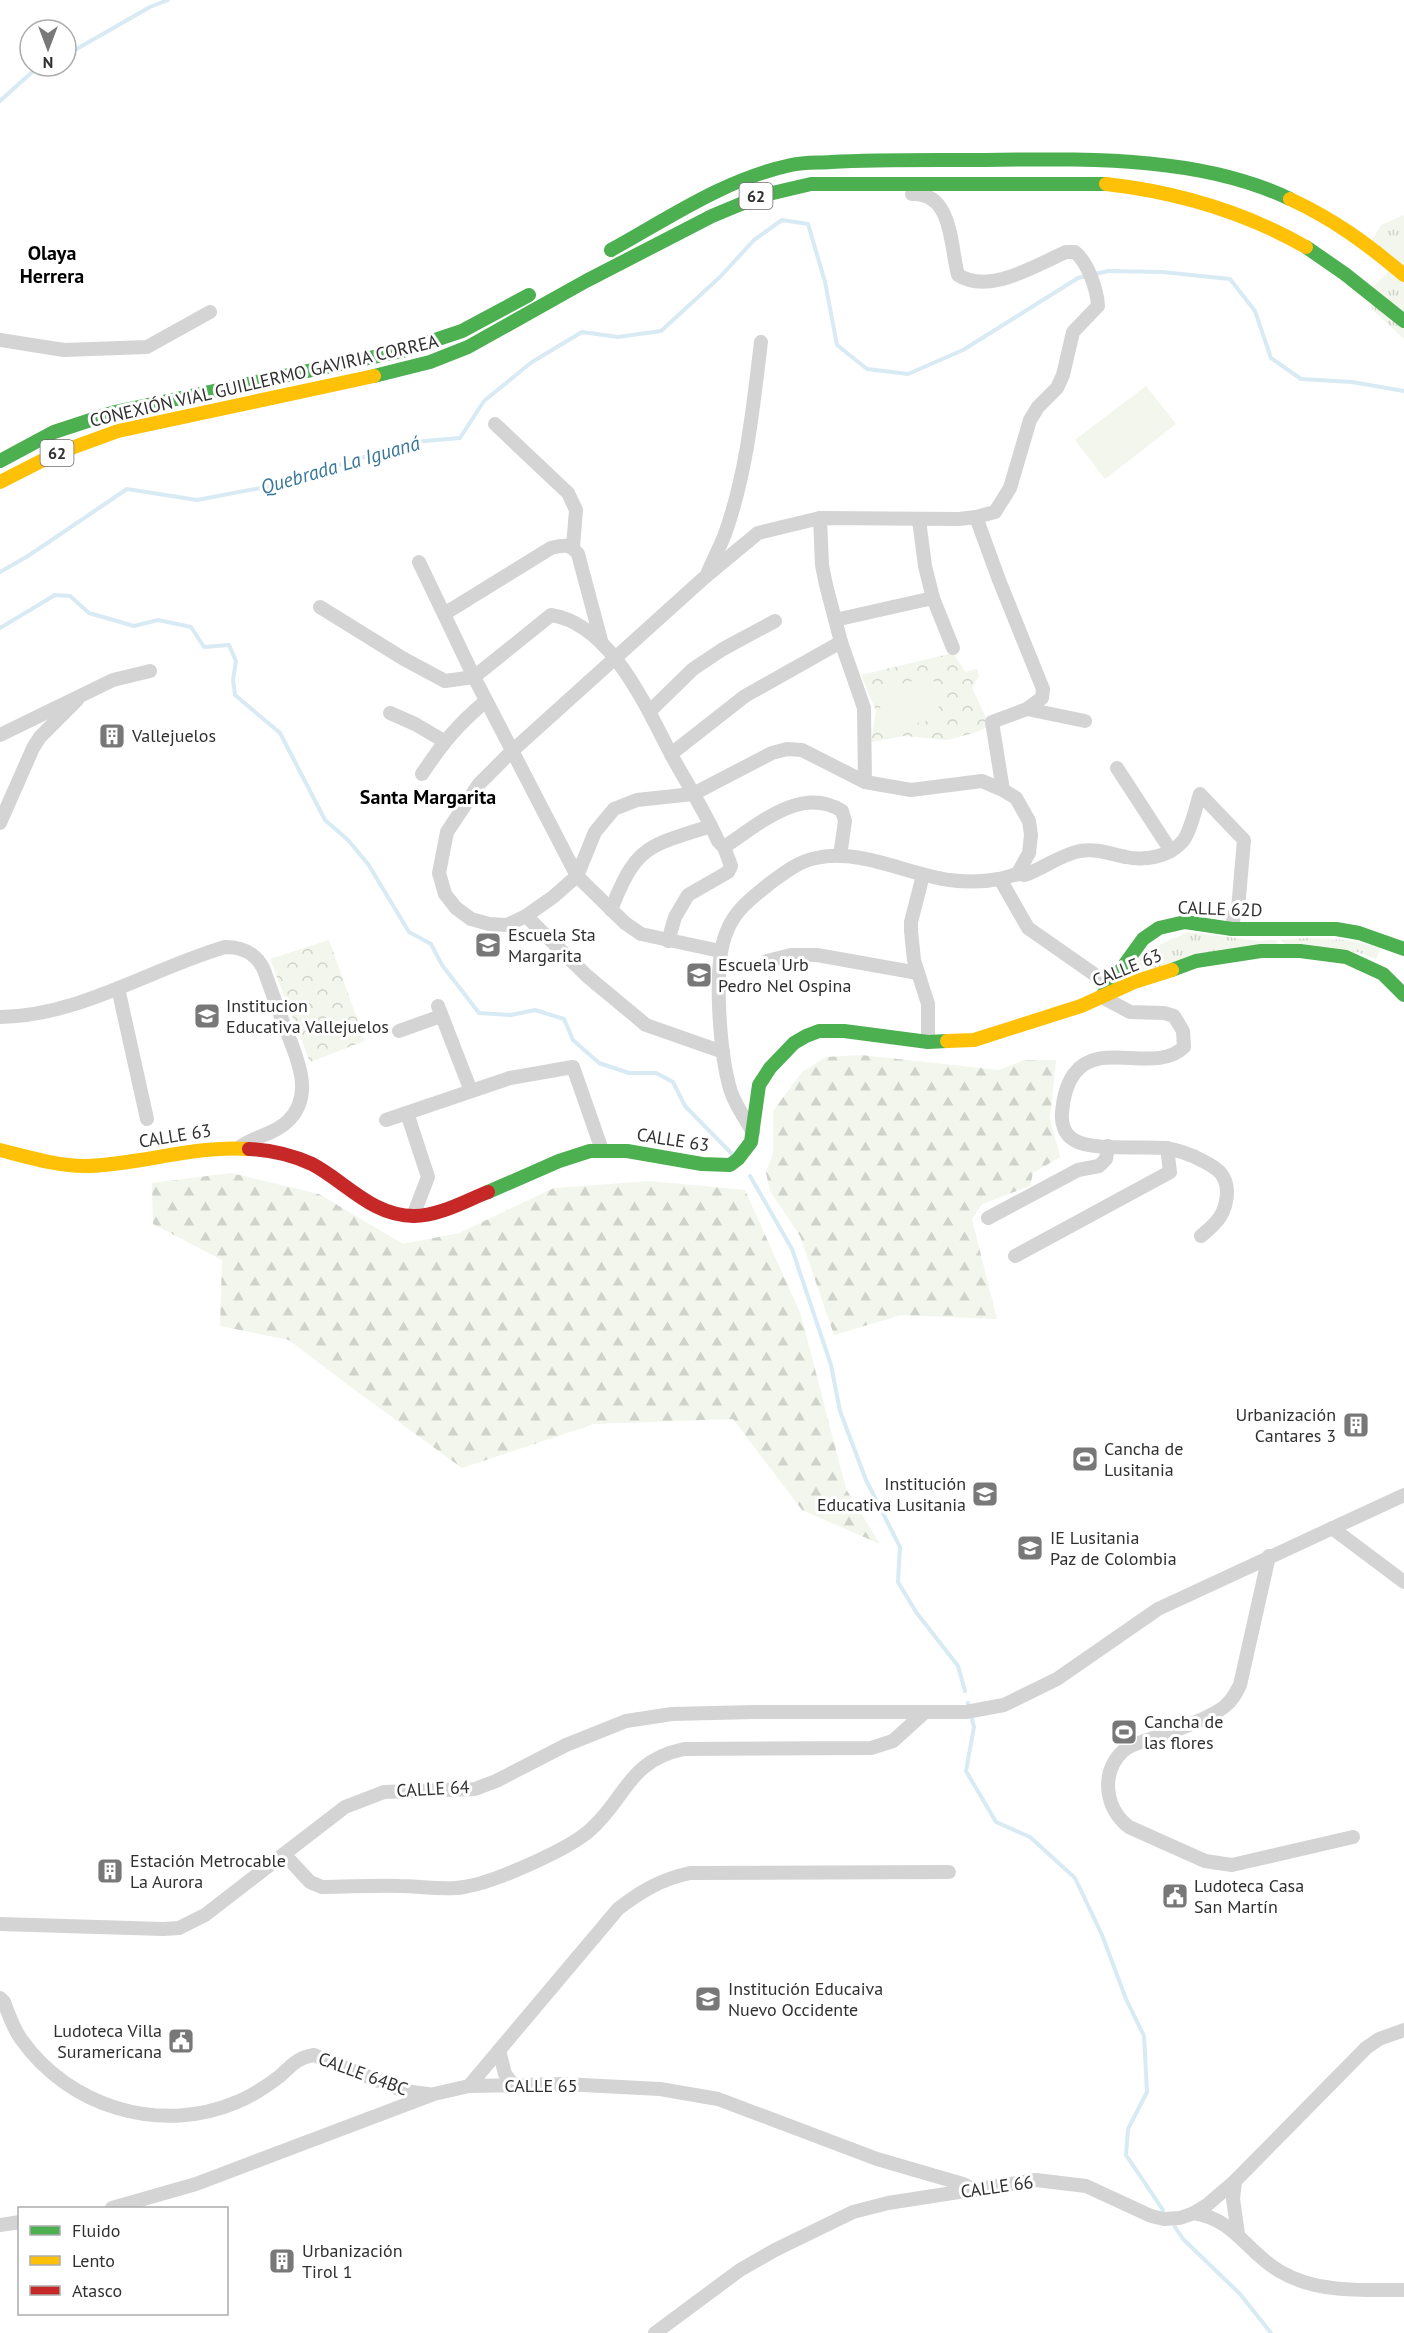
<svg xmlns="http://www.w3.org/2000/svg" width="1404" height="2333" viewBox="0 0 1404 2333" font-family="'PT Sans',sans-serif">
<defs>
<pattern id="grass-tufts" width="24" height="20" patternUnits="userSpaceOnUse" patternTransform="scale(1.5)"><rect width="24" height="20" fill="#f2f6ec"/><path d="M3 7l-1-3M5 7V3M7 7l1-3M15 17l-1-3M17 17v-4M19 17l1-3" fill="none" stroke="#d0d3cb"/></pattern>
<pattern id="forest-firs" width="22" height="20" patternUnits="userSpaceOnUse" patternTransform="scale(1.5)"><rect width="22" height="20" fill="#f2f6ec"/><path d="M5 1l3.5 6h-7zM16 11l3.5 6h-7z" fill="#d0d3cb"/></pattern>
<pattern id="park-crowns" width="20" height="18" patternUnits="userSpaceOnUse" patternTransform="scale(1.5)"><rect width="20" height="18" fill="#f2f6ec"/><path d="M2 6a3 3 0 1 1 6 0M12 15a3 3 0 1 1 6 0" fill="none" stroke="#d0d3cb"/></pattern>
</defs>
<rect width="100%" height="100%" fill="#fff"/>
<g fill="url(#grass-tufts)">
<polygon points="1404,215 1404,339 1372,309 1370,290 1391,269 1366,251 1381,225"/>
<polygon points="1188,932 1260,941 1278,940 1275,947 1142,971 1134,966 1145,951"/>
<polygon points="1310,938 1348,940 1381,948 1376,959 1357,952 1285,944 1280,940"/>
</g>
<g fill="url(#forest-firs)">
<polygon points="861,1055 999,1070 1024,1060 1056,1060 1050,1118 1060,1157 1033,1173 1030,1186 982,1204 972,1219 997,1319 901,1315 834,1335 800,1236 770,1191 766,1173 773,1153 773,1111 802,1072 826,1057"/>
<polygon points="231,1173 319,1194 403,1244 459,1233 554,1188 650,1181 745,1190 801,1315 846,1489 880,1544 802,1510 733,1419 594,1424 462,1468 348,1385 289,1340 220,1326 222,1260 153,1224 152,1183"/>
</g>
<g fill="url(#park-crowns)">
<polygon points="953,653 965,672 977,669 979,676 972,688 990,726 974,733 947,740 904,736 871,742 876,711 861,675"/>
<polygon points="329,940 365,1041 310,1062 270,959"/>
</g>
<g fill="#f2f6ec">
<polygon points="1146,386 1176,424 1105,479 1075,440"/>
<polygon points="933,677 941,718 885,730 876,689"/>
</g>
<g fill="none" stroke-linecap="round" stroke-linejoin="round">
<g stroke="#d8eaf4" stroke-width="4">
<polyline points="66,55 150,7 168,0"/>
<polyline points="0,101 31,73 45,66"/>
<polyline points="0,572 28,556 127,489 197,500 271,486 413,442 460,438 484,401 532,362 582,332 618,337 661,331 720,277 754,240 782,220 808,224 825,282 837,345 867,369 908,374 963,350 1078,278 1108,271 1162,272 1230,279 1255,311 1271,358 1301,379 1352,382 1404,391"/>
<polyline points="0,628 55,595 70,596 89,613 134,626 158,620 191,627 204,647 229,645 236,661 233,680 235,695 280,733 325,820 348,840 368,864 409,932 431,944 442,965 479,1013 511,1015 535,1010 564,1019 573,1040 599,1063 629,1073 656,1073 673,1082 685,1106 733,1155"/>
<polyline points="750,1176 792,1249 831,1365 840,1411 866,1480 900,1547 898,1582 916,1612 958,1666 965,1691"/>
<polyline points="968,1703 974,1727 966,1771 996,1822 1030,1837 1075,1878 1102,1935 1126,1999 1144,2036 1147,2092 1128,2129 1126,2155 1163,2210"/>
<polyline points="1175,2227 1183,2239 1240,2294 1271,2333"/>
</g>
<g stroke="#d4d4d4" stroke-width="14">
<path d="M 912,194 C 953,192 950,246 958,275 C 990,295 1036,265 1066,252 L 1075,252 C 1088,263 1097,289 1098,306 L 1073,332 L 1063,375 L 1057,388 L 1038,407 L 1030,420 L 1010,488 L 995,512 L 976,517 L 959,519 L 820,518 L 758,533 L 705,577 L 512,751 L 479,784 L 447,832 L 439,873 L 445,894 L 456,908 L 471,919 L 489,924 L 507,925 L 526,916 L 553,897 L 577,876 L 595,832 L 614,809 L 637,800 L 693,794 L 772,753 L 787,749 L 802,750 L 865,782 L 911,790 L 982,781 L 1003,790 L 1016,798 L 1029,821 L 1031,835 L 1029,853 L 1018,873"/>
<polyline points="0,340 64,350 147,347 210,312"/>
<polyline points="495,424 568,493 576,510 573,547"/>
<polyline points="976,517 999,580 1043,689 1042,698 1027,709 992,722 1003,790"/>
<polyline points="820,518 822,565 826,585 841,642 864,708 865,782"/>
<polyline points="919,520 925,566 933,598 953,648"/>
<polyline points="419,562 474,677 577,876 625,923 641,934 720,951"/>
<path d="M 708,572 C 713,560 720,547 725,534 C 747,472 753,407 761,342"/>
<path d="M 320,607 L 404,659 L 445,681 L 474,677 L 551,615 C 611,624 646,707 672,756 C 687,784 705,811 718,841 L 724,847 L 731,866 L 728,872 L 688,895 L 675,917 L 668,941"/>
<path d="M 444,614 L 551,548 C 563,545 570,543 578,554 L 602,644"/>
<polyline points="835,620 933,598"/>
<polyline points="1027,709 1085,721"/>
<polyline points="650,711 693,669 723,649 775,621"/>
<polyline points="390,713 415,724 444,741"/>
<polyline points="0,735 113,680 150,671"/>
<polyline points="671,754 745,696 841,642"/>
<polyline points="1117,768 1171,851"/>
<path d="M 422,774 C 442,744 458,724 486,701"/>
<polyline points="0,823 33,748 40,737 77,700"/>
<path d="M 724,847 C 758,825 801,785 842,811 L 845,821 L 840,856"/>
<polyline points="923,875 911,922 911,931 914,960 928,1004 928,1042"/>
<polyline points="1000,879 1028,928 1111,986"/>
<path d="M 611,910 C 636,845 648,846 711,826"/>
<polyline points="526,916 587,976 646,1025 723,1052"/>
<polyline points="767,961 791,955 817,955 918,973"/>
<polyline points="118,988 147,1119"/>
<path d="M 1102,997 L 1130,1012 L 1164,1013 L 1174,1016 L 1183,1031 L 1184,1047 C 1155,1075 1099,1039 1074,1074 C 1066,1085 1063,1100 1062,1113 C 1061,1124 1065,1135 1074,1140 C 1091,1151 1143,1146 1165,1148 C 1178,1150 1192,1155 1203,1161 C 1217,1168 1226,1174 1227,1191 C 1227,1213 1217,1223 1201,1236"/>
<polyline points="438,1006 471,1091"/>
<path d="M 0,1017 C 80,1016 150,969 225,947 C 243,947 256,953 264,970 C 270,987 276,1004 283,1022 C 294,1052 317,1093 288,1121 C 275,1134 255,1136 240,1147"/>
<polyline points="399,1031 441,1016"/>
<polyline points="407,1113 428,1177 413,1216"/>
<polyline points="386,1120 510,1078 573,1067 602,1150"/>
<path d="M 753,1132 C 745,1119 736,1106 731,1092 C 720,1057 712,964 727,931 C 735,910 752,898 769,884 C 784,873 797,862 816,858 C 860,848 906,874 949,880 C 965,882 983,882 999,879 C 1009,878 1015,872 1025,875 C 1044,868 1060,855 1080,851 C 1097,848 1110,854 1126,857 C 1144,861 1169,857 1182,842 C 1190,834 1196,806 1200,794 L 1244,840 L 1238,909 L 1234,915 L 1232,929"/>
<polyline points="988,1218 1078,1170 1099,1166 1106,1159 1108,1146"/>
<polyline points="1015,1256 1170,1172 1167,1148"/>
<polyline points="1332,1528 1404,1582"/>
<path d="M 1269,1556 L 1240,1685 C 1236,1693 1232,1701 1224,1707 C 1207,1720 1173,1731 1153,1738 C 1143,1742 1131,1744 1123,1751 C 1100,1773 1105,1809 1129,1827 L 1205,1861 L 1232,1865 L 1353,1837"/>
<path d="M 284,1854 L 310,1882 L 322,1887 C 348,1887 374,1885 400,1886 C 422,1886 443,1891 464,1887 C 493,1883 567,1850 589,1831 C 627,1798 627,1761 684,1749 L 871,1748 L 893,1741 L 925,1712"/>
<polyline points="0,1924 163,1929 179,1928 205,1915 345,1807 384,1792 475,1789 496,1781 566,1745 626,1721 672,1714 754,1712 966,1712 1004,1705 1057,1679 1158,1609 1404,1495"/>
<path d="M 0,1998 L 4,2002 C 9,2015 13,2028 21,2039 C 69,2107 160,2135 237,2102 C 252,2096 267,2086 280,2076 C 291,2066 298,2057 314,2055 L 404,2091 L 428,2094"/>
<polyline points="499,2050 505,2074 514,2086"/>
<path d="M 469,2086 L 618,1909 C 641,1891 662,1879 690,1873 L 949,1872"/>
<polyline points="1235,2181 1233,2199 1238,2234"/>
<polyline points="112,2208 196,2184 434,2094 469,2086 563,2084 660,2089 718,2099 877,2159 963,2184 974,2190"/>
<path d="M 1194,2213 C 1236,2220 1247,2253 1281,2272 C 1317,2293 1363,2290 1404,2290"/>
<polyline points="0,2225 20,2222"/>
<polyline points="655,2333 740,2270 775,2250 853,2212 888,2203 1036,2180 1086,2186 1151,2216 1164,2219 1180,2218 1194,2213 1207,2205 1235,2181 1366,2048 1379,2039 1404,2030"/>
</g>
<g stroke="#4caf50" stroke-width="14">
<polyline points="1306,247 1345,274 1404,321"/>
<path d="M 611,250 C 669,218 725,179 791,165 C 804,162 818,163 831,162 C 868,160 904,160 940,160 C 1053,161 1186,149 1290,199"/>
<polyline points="374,376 430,362 468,347 586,281 712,216 760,196 811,184 1106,184"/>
<polyline points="0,461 54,432 115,412 402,351 462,331 529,295"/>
<polyline points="1172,970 1196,961 1261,951 1300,951 1346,957 1383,974 1404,995"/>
<polyline points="1102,996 1143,939 1159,928 1185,922 1232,929 1336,929 1359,933 1404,949"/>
<polyline points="488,1192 559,1161 590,1151 627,1151 702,1164 730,1165 738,1159 751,1142 759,1085 770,1068 794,1043 806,1036 819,1031 844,1031 928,1042 947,1041"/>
</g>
<g stroke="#ffc107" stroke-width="14">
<path d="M 1106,184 C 1177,192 1243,211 1306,247"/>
<path d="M 1290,199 C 1335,220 1366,243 1404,275"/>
<polyline points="0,482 55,454 118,431 374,376"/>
<polyline points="947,1041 974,1040 1081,1006 1134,982 1172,970"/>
<path d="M 0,1150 C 28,1157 57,1166 85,1166 C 140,1165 194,1145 249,1149"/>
</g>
<path stroke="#c62828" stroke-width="14" d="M 249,1149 C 271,1150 292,1155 312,1164 C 346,1182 372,1216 414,1216 C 439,1216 465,1201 488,1192"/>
</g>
<defs>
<symbol id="building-square" viewBox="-11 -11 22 22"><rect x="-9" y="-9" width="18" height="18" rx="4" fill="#787878" stroke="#fff"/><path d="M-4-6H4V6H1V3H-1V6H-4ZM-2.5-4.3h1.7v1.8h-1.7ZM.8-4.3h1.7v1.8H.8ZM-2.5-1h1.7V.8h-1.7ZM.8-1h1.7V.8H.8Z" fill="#fff"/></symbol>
<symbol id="school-square" viewBox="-11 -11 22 22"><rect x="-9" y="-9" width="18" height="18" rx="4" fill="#787878" stroke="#fff"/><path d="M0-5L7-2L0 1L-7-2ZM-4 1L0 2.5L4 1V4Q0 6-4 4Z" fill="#fff"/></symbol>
<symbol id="stadium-square" viewBox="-11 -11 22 22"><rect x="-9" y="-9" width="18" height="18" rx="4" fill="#787878" stroke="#fff"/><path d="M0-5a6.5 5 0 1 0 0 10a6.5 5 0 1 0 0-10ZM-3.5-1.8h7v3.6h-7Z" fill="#fff"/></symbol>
<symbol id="civic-square" viewBox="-11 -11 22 22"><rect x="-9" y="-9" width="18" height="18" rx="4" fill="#787878" stroke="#fff"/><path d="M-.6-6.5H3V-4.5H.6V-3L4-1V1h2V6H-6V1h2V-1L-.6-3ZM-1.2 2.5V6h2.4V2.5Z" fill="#fff"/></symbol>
</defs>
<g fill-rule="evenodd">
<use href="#building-square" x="97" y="721" width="30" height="30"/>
<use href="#school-square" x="473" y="930" width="30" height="30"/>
<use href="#school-square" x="684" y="960" width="30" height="30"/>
<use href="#school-square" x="192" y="1001" width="30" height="30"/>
<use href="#building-square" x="1341" y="1410" width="30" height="30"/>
<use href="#stadium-square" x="1070" y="1444" width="30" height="30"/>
<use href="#school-square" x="970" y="1479" width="30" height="30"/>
<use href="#school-square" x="1015" y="1533" width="30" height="30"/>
<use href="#stadium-square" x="1109" y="1717" width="30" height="30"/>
<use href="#building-square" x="95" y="1856" width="30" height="30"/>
<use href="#civic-square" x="1160" y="1881" width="30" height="30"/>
<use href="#school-square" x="693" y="1984" width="30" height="30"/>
<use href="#civic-square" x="166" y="2026" width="30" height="30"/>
<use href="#building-square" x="267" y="2246" width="30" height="30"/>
</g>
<g text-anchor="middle" stroke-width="6" stroke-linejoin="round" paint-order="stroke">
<g fill="#fff" stroke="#6e6e6e" stroke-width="1.5">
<rect x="739.5" y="183" width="33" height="26" rx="4.5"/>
<rect x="40.5" y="440" width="33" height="26" rx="4.5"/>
</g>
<g font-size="16" font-weight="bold" fill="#303030">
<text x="756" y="202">62</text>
<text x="57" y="459">62</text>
</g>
<g font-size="18" fill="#303030" stroke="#fff">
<text transform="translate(264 381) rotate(-13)" y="6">CONEXIÓN VIAL GUILLERMO GAVIRIA CORREA</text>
<text transform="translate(1220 909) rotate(2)" y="6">CALLE 62D</text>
<text transform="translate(1127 968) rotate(-22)" y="6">CALLE 63</text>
<text transform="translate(175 1136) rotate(-9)" y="6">CALLE 63</text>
<text transform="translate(673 1140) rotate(9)" y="6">CALLE 63</text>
<text transform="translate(433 1789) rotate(-3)" y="6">CALLE 64</text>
<text transform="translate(363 2074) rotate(20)" y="6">CALLE 64BC</text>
<text x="541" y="2092">CALLE 65</text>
<text transform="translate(997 2187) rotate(-8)" y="6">CALLE 66</text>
</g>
<g font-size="18" fill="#303030" stroke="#fff" text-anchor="start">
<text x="132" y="742">Vallejuelos</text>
<text x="508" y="941">Escuela Sta<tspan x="508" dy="21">Margarita</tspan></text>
<text x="718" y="971">Escuela Urb<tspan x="718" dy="21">Pedro Nel Ospina</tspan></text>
<text x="226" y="1012">Institucion<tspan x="226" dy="21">Educativa Vallejuelos</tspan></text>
<text x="1336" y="1421" text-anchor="end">Urbanización<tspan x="1336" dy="21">Cantares 3</tspan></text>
<text x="1104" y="1455">Cancha de<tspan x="1104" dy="21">Lusitania</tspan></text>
<text x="966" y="1490" text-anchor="end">Institución<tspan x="966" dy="21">Educativa Lusitania</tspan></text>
<text x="1050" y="1544">IE Lusitania<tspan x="1050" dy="21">Paz de Colombia</tspan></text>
<text x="1144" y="1728">Cancha de<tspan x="1144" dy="21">las flores</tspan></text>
<text x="130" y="1867">Estación Metrocable<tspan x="130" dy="21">La Aurora</tspan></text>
<text x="1194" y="1892">Ludoteca Casa<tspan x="1194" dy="21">San Martín</tspan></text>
<text x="728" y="1995">Institución Educaiva<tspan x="728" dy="21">Nuevo Occidente</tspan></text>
<text x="162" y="2037" text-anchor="end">Ludoteca Villa<tspan x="162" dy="21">Suramericana</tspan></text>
<text x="302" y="2257">Urbanización<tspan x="302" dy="21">Tirol 1</tspan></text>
</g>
<g font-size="20" font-weight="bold" fill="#000" stroke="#fff">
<text x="52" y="260">Olaya<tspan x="52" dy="23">Herrera</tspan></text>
<text x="428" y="804">Santa Margarita</text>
</g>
<g font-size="20" font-style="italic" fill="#377799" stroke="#fff">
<text transform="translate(340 465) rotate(-16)" y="7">Quebrada La Iguaná</text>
</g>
</g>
<rect x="18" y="2207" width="210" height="108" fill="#ffffff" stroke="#acacac" stroke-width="1.5"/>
<rect x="30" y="2226" width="30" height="9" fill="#4caf50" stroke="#acacac" stroke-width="1.5"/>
<text x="72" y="2237" font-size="18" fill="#303030">Fluido</text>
<rect x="30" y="2256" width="30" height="9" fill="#ffc107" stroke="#acacac" stroke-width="1.5"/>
<text x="72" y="2267" font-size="18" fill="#303030">Lento</text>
<rect x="30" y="2286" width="30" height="9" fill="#c62828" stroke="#acacac" stroke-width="1.5"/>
<text x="72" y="2297" font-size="18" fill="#303030">Atasco</text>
<g transform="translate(48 48) rotate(180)"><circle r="28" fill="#ffffff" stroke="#acacac" stroke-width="1.5"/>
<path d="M0-4.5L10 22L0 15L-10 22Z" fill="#787878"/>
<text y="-9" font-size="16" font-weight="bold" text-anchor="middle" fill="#303030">N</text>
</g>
</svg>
